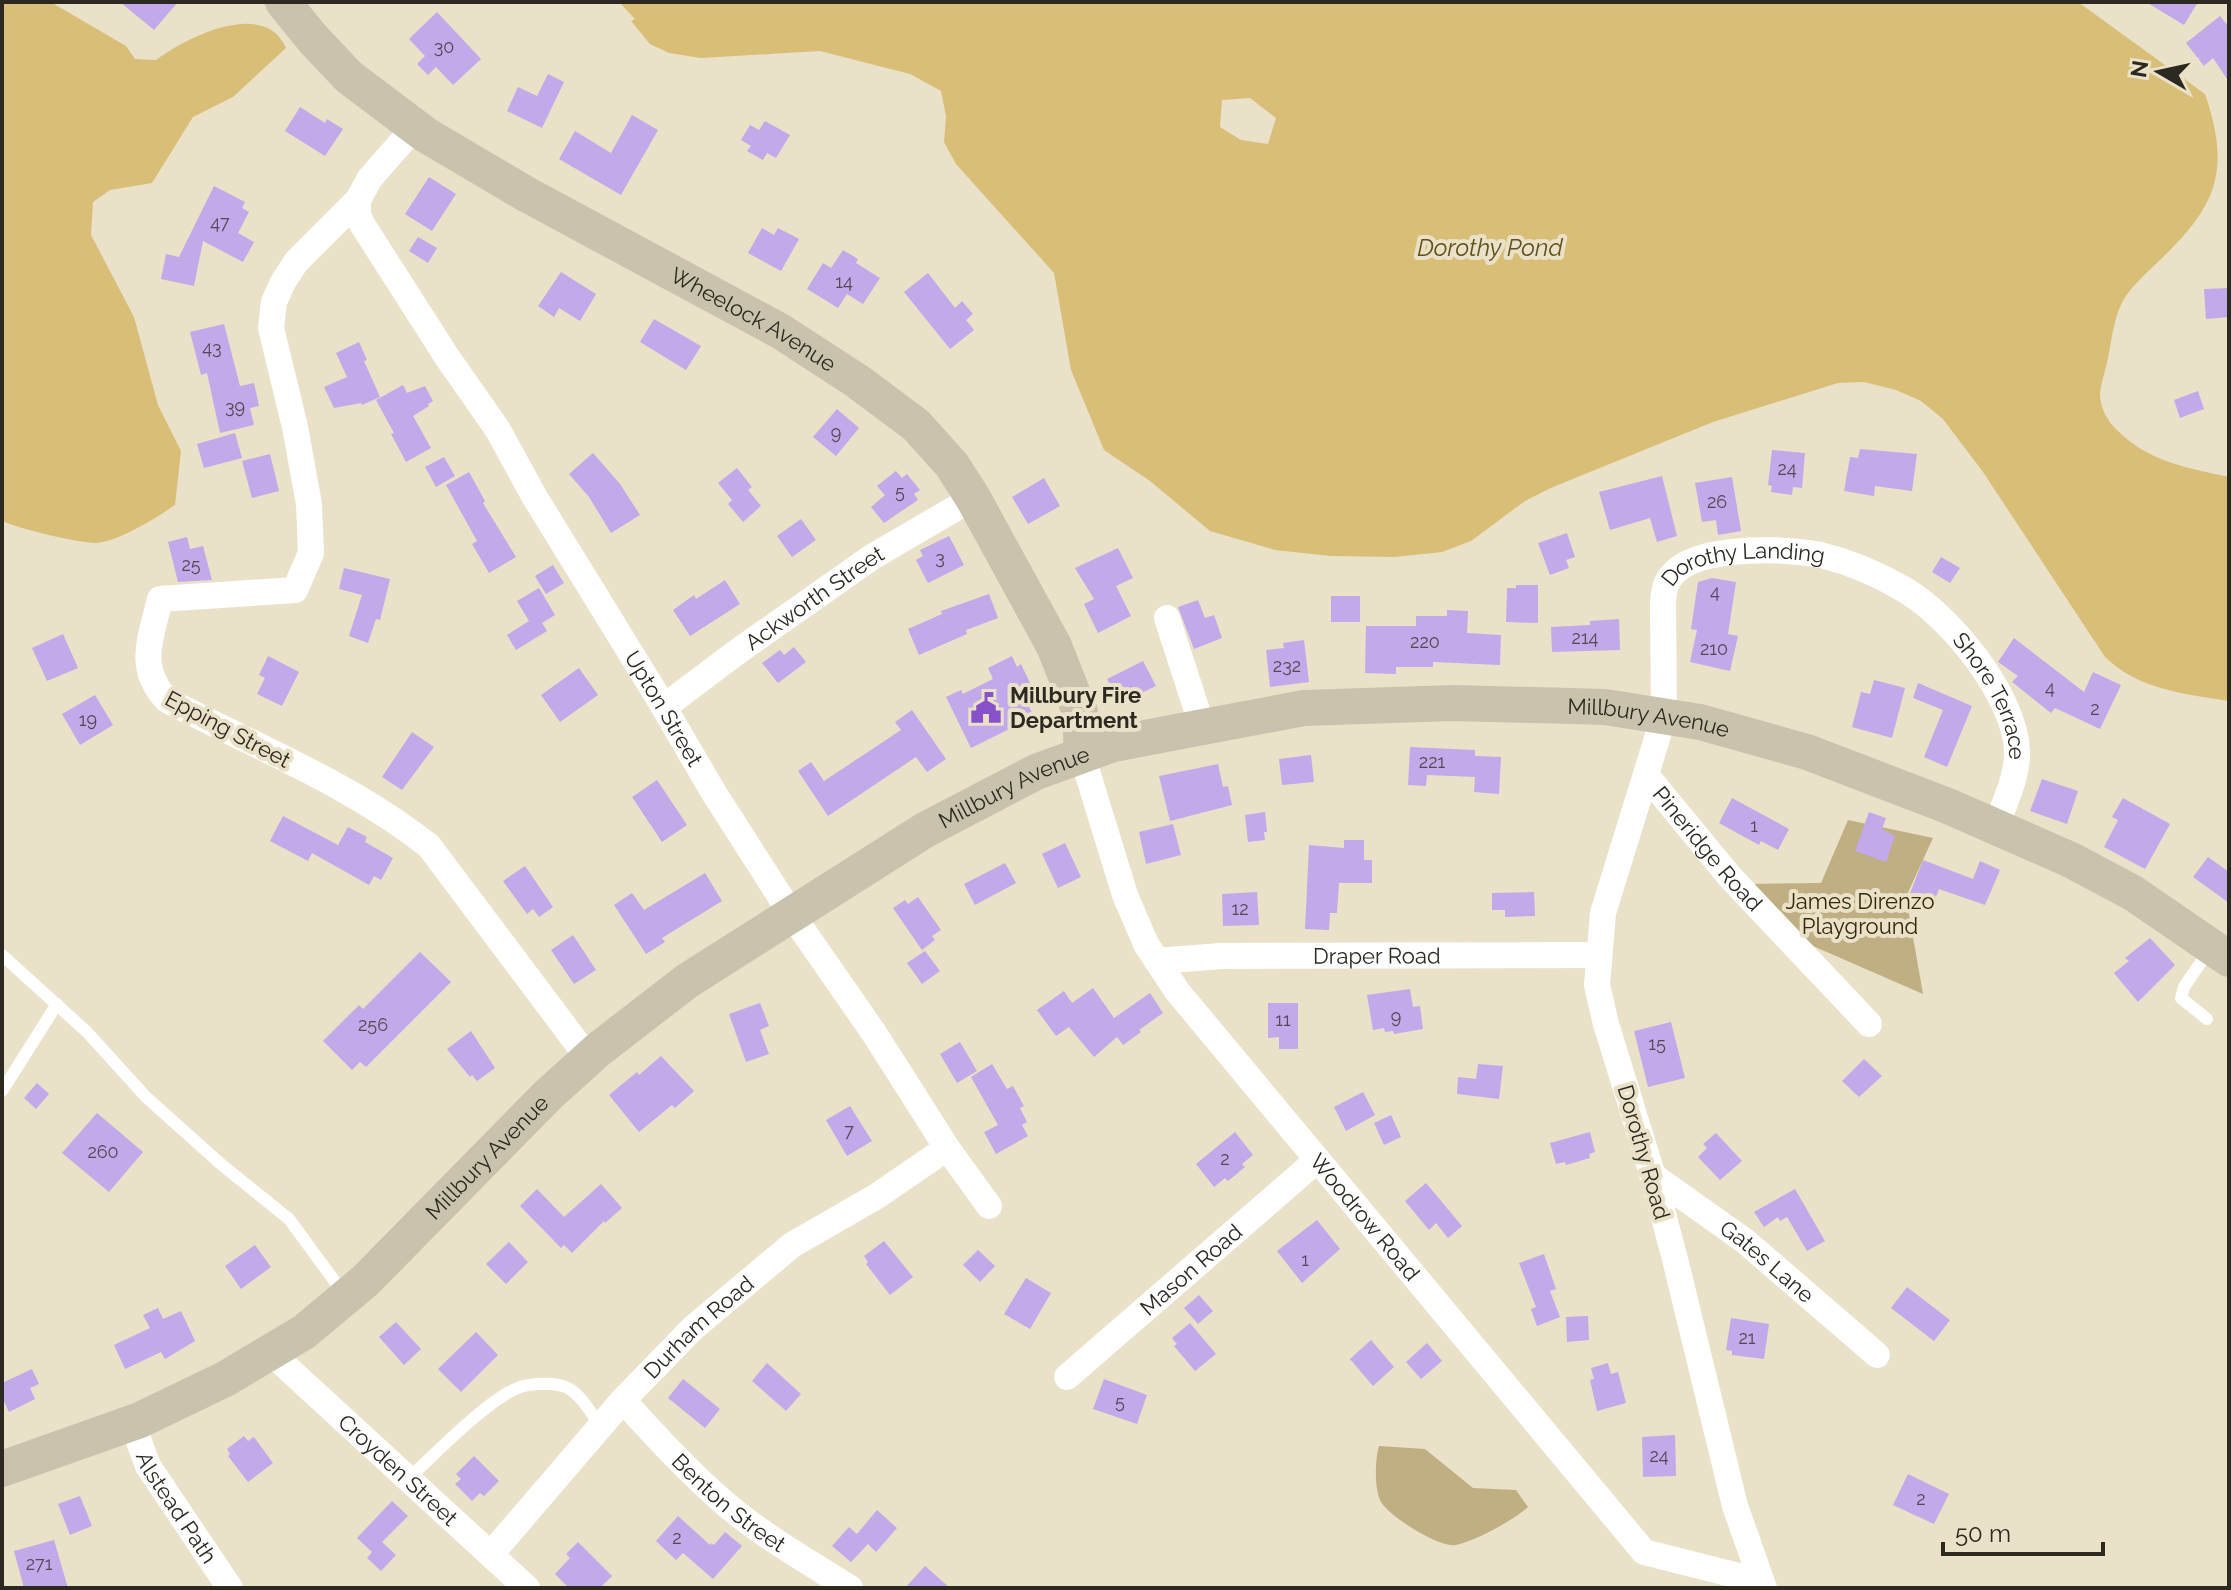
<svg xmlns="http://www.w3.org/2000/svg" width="2231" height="1590" viewBox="0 0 2231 1590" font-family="Raleway,sans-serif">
<rect width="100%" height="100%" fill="#eae1c9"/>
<g fill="#bfaf83">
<polygon points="1848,820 1933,838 1906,897 1923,994 1813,946 1747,884 1821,883"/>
<path d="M 1379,1446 L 1425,1449 L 1473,1488 L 1516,1490 L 1528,1507 C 1514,1520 1475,1541 1456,1545 C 1439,1548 1390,1517 1381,1502 C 1374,1489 1375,1459 1379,1446 Z"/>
</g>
<g fill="#d8be77" fill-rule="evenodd">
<path d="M 2,2 L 54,4 L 126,46 L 135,59 L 156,60 C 192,34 265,0 286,48 L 233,97 L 193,117 L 152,183 L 110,190 L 93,202 L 91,235 L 134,317 L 158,405 L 181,451 L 175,505 C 158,517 116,543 95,543 C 74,542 21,529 2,521 Z"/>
<path d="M 619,2 L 2078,2 L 2205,94 C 2231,170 2217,205 2162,258 C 2149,271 2134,283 2124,299 C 2114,316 2112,338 2108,358 C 2106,369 2101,382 2100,394 C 2100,408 2108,422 2118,431 C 2149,462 2188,468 2229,477 L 2229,701 C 2185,694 2139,690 2105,657 L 1983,472 L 1943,419 L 1921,401 L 1896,390 L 1864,382 L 1838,383 L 1713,422 L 1553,487 L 1525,501 L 1471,541 L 1442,552 L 1395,557 L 1331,556 L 1275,550 L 1210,531 L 1150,481 L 1104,450 L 1071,370 L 1054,273 L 956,164 L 944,142 L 946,116 L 941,91 L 910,74 L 820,51 L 701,58 L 669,53 L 650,44 L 631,21 L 635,19 ZM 1250,98 L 1276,118 L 1268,144 L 1241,140 L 1220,127 L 1222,100 Z"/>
</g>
<g fill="#c2a9ea">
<polygon points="120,2 178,2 154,30"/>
<polygon points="2146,2 2198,2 2184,25"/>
<polygon points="437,12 481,59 453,85 436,67 428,75 417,64 425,56 409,39"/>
<polygon points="2220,16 2229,27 2229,82 2213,58 2204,66 2186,43"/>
<polygon points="548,74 564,82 542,128 507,111 518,87 537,96"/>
<polygon points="300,107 325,123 327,119 343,129 325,156 285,131"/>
<polygon points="632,115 658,130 621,195 559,159 575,131 611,153"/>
<polygon points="765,121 790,135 776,158 767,153 763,160 747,151 751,146 741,140 750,125 759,130"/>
<polygon points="429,177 456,194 432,231 405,214"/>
<polygon points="214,186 245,202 242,208 249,212 238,233 254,242 243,262 203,241 194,286 161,279 166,254 179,257"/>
<polygon points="762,228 774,235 778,228 799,239 781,271 748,253"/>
<polygon points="418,237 437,248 428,263 409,251"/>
<polygon points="843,250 858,259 856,263 880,278 863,304 847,294 838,308 807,289 823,263 831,268"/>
<polygon points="561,272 596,294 580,321 559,308 554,317 538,306"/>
<polygon points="928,273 955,308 962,301 973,314 966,320 974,330 950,349 904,292"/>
<polygon points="2229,288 2229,317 2206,319 2204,289"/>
<polygon points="654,319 701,346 686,370 640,342"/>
<polygon points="224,324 240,386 254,383 259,406 250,408 254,425 220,433 207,373 201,375 190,332"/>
<polygon points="359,342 367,360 364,361 380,397 362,405 361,403 334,408 324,387 347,377 336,353"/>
<polygon points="403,385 407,393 425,386 433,401 428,404 429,406 413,416 431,448 406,462 391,434 394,433 376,400"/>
<polygon points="2198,391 2204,409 2180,418 2174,400"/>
<polygon points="837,409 859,428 836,456 813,437"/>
<polygon points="235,433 242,458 204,468 197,444"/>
<polygon points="1860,449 1917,454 1912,491 1875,486 1874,496 1844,491 1850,457 1858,458"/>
<polygon points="1772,450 1805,453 1802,488 1793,487 1792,495 1771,492 1772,486 1768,485"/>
<polygon points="593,453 620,484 640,515 611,533 589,497 569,474"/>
<polygon points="270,454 279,491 252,498 242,461"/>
<polygon points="444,457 455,476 436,487 425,467"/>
<polygon points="737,468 752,487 748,490 761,506 743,522 728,504 732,500 718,483"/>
<polygon points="896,471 902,478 907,474 920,490 914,494 918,500 884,523 871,507 885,495 877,486"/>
<polygon points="469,472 485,501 483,503 516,557 489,573 472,544 477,541 446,485"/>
<polygon points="1662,476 1677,536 1657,542 1650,518 1610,530 1599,492"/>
<polygon points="1732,477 1741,531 1718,535 1716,520 1702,522 1695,483"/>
<polygon points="1044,478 1060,506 1028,524 1012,497"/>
<polygon points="801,519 816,540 792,557 777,536"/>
<polygon points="1567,533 1575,557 1566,560 1569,568 1550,575 1538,543"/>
<polygon points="949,536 964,565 928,583 916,560 923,556 920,550"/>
<polygon points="187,537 190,549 203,546 212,580 178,582 168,542"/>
<polygon points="1118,548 1133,578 1116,586 1131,616 1098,633 1084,604 1094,599 1075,568"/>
<polygon points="1941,557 1960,568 1950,583 1932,572"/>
<polygon points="553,565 564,583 546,594 535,576"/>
<polygon points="344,568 390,579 380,620 376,619 368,643 349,636 362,595 339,589"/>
<polygon points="1712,578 1736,582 1728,634 1738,636 1730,671 1690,662 1697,630 1691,629 1698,582"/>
<polygon points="725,580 740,604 690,636 673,610 694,595 696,599"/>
<polygon points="1516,585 1538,585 1538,623 1506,622 1507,588 1516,588"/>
<polygon points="539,588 555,615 542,623 547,631 516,650 507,635 529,621 517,601"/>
<polygon points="989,594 998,618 966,630 967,634 919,655 908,629 942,614 941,611"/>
<rect x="1331" y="596" width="29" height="26"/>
<polygon points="1198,600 1205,618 1214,615 1222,638 1194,649 1178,607"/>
<polygon points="1447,610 1468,611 1467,633 1501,635 1500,665 1433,662 1433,667 1396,667 1396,674 1365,673 1366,626 1416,626 1416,616 1447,616"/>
<polygon points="1619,619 1620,650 1552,652 1551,627 1590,625 1590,621"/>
<polygon points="63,634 78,668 47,681 32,648"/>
<polygon points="2014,638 2084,692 2093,672 2121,685 2100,729 2055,708 2051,713 2012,682 2018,676 1998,662"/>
<polygon points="1304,640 1309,682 1270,687 1266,650 1284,648 1283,643"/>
<polygon points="794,647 806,662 778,683 762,663 780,650 784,655"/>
<polygon points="268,656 299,672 282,706 257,694 265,678 259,675"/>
<polygon points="1012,656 1017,667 1021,664 1030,683 1020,688 1034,717 971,748 946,697 961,690 963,694 993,679 988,668"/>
<polygon points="1143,661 1156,686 1125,701 1121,694 1116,697 1107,679"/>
<polygon points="579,668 598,695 560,722 541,695"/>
<polygon points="1874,680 1905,688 1892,738 1852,727 1861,692 1870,694"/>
<polygon points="1918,683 1972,706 1947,767 1924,757 1943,710 1913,698"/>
<polygon points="95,695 113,725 80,745 62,714"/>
<polygon points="912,710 946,759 927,772 916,757 828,816 798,771 811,762 824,781 901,730 895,722"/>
<polygon points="412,732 434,747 402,790 382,777"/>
<polygon points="1410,747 1475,750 1475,756 1501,757 1499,794 1474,792 1475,777 1427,775 1426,786 1408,785"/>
<polygon points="1311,755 1314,782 1282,785 1279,759"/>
<polygon points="1218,764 1223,787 1228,786 1232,805 1170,821 1159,776"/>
<polygon points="2042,779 2078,791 2067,824 2030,811"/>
<polygon points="657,780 687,825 662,842 632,797"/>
<polygon points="1732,798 1789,829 1778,850 1761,841 1759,845 1719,823"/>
<polygon points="2123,798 2170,824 2145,869 2104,847 2118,820 2112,817"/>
<polygon points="1265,812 1267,832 1264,832 1265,840 1248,842 1245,815"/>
<polygon points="1869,812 1886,818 1882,829 1895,836 1886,862 1855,851"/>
<polygon points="283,816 338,845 348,827 367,837 365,842 393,858 381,880 374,876 369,885 312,853 308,861 270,841"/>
<polygon points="1173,824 1181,855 1146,864 1139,832"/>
<polygon points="1344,840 1364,840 1364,860 1372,860 1372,883 1339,883 1337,913 1330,913 1329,930 1305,929 1309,845 1344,848"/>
<polygon points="1065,843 1081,877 1058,888 1042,854"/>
<polygon points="2208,857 2229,872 2229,903 2193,877"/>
<polygon points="1923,860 1973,879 1980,861 2000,870 1985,905 1939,889 1931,910 1907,901"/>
<polygon points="1005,863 1016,883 975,905 964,884"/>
<polygon points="525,866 553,907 539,917 533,909 527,914 503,881"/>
<polygon points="705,873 722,901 662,938 665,942 646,954 614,905 632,893 644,910"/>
<polygon points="1257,892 1259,925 1223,926 1222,894"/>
<polygon points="1534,892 1535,916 1505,917 1505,910 1492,910 1492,893"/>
<polygon points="918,897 941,930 932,936 935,940 922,950 893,908 905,900 908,904"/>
<polygon points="573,935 596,970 574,984 551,950"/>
<polygon points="2150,938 2175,965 2138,1002 2114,973 2129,961 2125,958"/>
<polygon points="925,951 940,971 922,984 907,963"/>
<polygon points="420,952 451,982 366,1067 360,1062 352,1070 323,1041 359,1005 363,1009"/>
<polygon points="1093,988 1114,1018 1150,993 1163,1013 1139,1030 1141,1032 1123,1045 1117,1037 1094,1057 1069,1027 1056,1036 1037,1010 1064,991 1072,1003"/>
<polygon points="1410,989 1413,1007 1420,1006 1423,1029 1394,1034 1393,1031 1385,1032 1384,1028 1373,1030 1367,995"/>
<polygon points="760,1003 769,1026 760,1030 769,1054 746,1062 729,1014"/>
<polygon points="1268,1003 1298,1003 1298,1049 1279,1049 1279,1037 1268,1038"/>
<polygon points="1671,1022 1685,1078 1648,1087 1634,1031"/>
<polygon points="471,1031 495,1068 477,1081 472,1075 470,1077 447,1049"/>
<polygon points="960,1042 977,1071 957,1083 940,1054"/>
<polygon points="661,1056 694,1091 675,1108 672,1105 639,1132 609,1095 637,1072 639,1075"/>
<polygon points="1864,1059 1882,1076 1859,1097 1842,1081"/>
<polygon points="992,1064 1007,1089 1013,1086 1024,1106 1020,1108 1027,1122 1022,1125 1028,1136 996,1154 984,1132 998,1125 971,1077"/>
<polygon points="1478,1064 1503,1066 1499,1099 1457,1094 1458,1077 1476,1079"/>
<polygon points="37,1083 49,1094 36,1109 24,1098"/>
<polygon points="1363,1092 1375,1115 1346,1131 1334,1107"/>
<polygon points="850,1106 872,1141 847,1156 826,1120"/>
<polygon points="97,1113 143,1152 109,1192 62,1153"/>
<polygon points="1391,1115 1401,1137 1384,1145 1374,1123"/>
<polygon points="1235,1132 1253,1155 1242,1164 1245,1167 1228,1181 1225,1178 1214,1187 1196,1164"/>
<polygon points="1590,1132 1595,1152 1589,1154 1590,1158 1566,1165 1565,1162 1556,1164 1550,1143"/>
<polygon points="1716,1133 1742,1161 1720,1180 1698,1157 1707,1148 1703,1144"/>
<polygon points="1426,1183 1462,1226 1448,1238 1436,1223 1429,1230 1405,1201"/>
<polygon points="601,1184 622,1208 605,1223 604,1221 572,1253 564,1245 561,1248 520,1206 537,1189 564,1217"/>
<polygon points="1795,1189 1825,1241 1807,1251 1787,1217 1780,1221 1778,1217 1764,1227 1754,1212"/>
<polygon points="1317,1220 1340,1249 1302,1283 1277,1251"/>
<polygon points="884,1241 913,1277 890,1295 866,1264 868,1262 864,1256"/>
<polygon points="509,1242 528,1262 506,1284 486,1264"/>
<polygon points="255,1245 271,1267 241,1289 225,1266"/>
<polygon points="978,1250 995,1266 980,1282 963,1265"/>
<polygon points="1544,1254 1556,1289 1550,1291 1560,1317 1537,1326 1531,1309 1536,1307 1519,1263"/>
<polygon points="1026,1278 1051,1293 1030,1329 1004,1314"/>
<polygon points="1907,1287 1950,1320 1934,1341 1891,1308"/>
<polygon points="1199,1295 1213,1311 1198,1324 1184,1308"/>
<polygon points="158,1308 163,1319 181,1311 195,1341 165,1359 161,1352 125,1369 114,1345 150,1328 143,1315"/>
<polygon points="1588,1316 1589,1340 1567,1342 1566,1317"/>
<polygon points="1731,1318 1769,1324 1764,1359 1732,1355 1732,1351 1726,1350"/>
<polygon points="396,1322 421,1349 404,1365 379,1337"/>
<polygon points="1190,1323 1216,1354 1195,1371 1174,1346 1177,1344 1172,1338"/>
<polygon points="476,1332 498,1355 461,1392 438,1369"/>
<polygon points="1371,1340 1394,1367 1373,1386 1350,1359"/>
<polygon points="1427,1343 1442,1361 1421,1379 1406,1362"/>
<polygon points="767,1363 801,1394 786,1411 752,1381"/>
<polygon points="1608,1363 1611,1374 1618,1372 1626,1403 1597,1411 1590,1380 1594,1379 1591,1368"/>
<polygon points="32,1369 39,1384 30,1388 35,1399 9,1412 2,1397 2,1383"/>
<polygon points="683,1379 720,1409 705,1428 668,1398"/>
<polygon points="1104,1379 1147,1395 1137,1424 1093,1409"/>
<polygon points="1675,1435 1676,1476 1643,1477 1642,1437"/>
<polygon points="244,1436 248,1441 254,1437 273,1463 248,1482 228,1456 230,1454 227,1449"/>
<polygon points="474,1456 499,1481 484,1496 480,1493 472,1501 455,1484 461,1479 456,1474"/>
<polygon points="1908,1474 1949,1494 1934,1524 1893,1505"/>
<polygon points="80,1496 92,1526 70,1535 58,1504"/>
<polygon points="392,1501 408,1516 382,1542 396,1555 381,1571 367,1558 372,1552 357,1538"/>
<polygon points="877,1510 897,1528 876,1552 868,1544 851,1562 832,1546 849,1527 857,1534"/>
<polygon points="678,1516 710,1545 711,1543 714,1545 725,1532 742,1546 713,1579 683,1553 676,1560 656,1541"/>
<polygon points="54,1540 68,1588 24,1588 14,1551"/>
<polygon points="578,1542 612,1576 600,1588 569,1588 555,1574 570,1558 566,1554"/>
<polygon points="925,1566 950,1588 905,1588"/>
</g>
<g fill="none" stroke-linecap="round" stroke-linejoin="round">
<g stroke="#fff" stroke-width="12">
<polyline points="2,955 87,1032 146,1097 222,1165 289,1219 344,1294"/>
<polyline points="2207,1019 2181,998 2184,987 2210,949"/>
<polyline points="2,1091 57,1004"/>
<path d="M 409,1478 C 434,1455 490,1397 520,1387 C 533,1383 556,1382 568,1388 C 583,1397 591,1413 600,1426"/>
</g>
<g stroke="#fff" stroke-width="26">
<path d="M 415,127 L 370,178 L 358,200 L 296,262 L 283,282 L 274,302 L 271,328 L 295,427 L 309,504 L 311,553 L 295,590 L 160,599 C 151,638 136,668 167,700 C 254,746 351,784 429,846 L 589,1059"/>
<path id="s1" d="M 358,200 L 358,215 L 362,224 L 447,357 L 498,430 L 534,496 L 659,699 L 714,793 L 792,915 L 874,1033 L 947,1148 L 989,1206"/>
<polyline points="1167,618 1202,726"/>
<path id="s2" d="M 664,707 L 737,652 L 872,557 L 973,498"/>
<path id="s3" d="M 1082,755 L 1125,895 L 1146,944 L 1177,991 L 1644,1552 L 1739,1576 L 1750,1588"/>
<path id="s4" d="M 1646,775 L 1730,877 L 1869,1024"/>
<path id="s5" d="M 1157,961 L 1221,956 L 1599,955"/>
<path id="s6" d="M 1652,1175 L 1745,1241 L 1877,1355"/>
<path id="s7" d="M 270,1352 L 527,1588"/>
<path id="s8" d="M 1067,1377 L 1316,1161"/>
<path id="s9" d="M 623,1400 C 654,1435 687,1470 722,1501 C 761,1535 807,1561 850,1588"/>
<path id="s10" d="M 132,1423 L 148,1466 L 230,1588"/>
<path id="s11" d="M 491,1554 L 623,1400 L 693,1328 L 792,1245 L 877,1196 L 947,1148"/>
<path id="s12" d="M 1764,1588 L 1735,1506 L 1675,1259 L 1652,1173 L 1606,1024 L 1597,985 L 1603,913 L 1664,716 L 1663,602 C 1664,591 1665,582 1673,574 C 1698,545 1786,548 1821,555 C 1849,562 1880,575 1905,590 C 1951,617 2015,696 2017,751 C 2018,777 2004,803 1996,827"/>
</g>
<g stroke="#c9c2ad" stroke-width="36">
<path id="s13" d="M 283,2 L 313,39 L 349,77 L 426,135 L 526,194 L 780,331 L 857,381 L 916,425 L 952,465 L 973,498 L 1054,646 L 1080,712 L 1082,755"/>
<path id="s14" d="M 2,1469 L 140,1420 L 225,1379 L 304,1332 L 365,1281 L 548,1095 L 599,1049 L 687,981 L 925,830 L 1036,772 L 1113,744 L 1304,708 L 1453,703 L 1605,707 L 1700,722 L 1807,752 L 1948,806 L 2071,860 L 2133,893 L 2229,959"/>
</g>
</g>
<defs>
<symbol id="civic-bare" viewBox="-9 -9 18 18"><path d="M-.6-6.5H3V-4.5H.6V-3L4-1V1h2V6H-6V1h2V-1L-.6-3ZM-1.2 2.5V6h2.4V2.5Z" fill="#8751c9" stroke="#eae1c9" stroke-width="2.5" paint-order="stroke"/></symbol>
</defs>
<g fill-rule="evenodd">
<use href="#civic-bare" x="964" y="686" width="44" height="44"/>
</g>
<g text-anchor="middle" stroke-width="8" stroke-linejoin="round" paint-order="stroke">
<g font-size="18" fill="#524952">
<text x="444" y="53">30</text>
<text x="220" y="229">47</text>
<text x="844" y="288">14</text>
<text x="212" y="354">43</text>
<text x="235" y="413">39</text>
<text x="836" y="439">9</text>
<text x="1787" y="475">24</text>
<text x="900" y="498">5</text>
<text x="1717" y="508">26</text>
<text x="940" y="564">3</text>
<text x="191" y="571">25</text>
<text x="1715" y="598">4</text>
<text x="1585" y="644">214</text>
<text x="1425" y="648">220</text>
<text x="1714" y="655">210</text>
<text x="1287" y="672">232</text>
<text x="2050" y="694">4</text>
<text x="2095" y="715">2</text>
<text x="88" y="726">19</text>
<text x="1432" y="768">221</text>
<text x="1754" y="832">1</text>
<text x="1240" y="915">12</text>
<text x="1396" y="1023">9</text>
<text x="1283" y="1026">11</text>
<text x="373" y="1031">256</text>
<text x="1657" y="1050">15</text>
<text x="849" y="1137">7</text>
<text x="103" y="1158">260</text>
<text x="1225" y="1165">2</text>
<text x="1305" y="1266">1</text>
<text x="1747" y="1344">21</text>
<text x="1120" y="1408">5</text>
<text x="1659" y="1462">24</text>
<text x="1921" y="1505">2</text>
<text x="677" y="1544">2</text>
<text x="39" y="1570">271</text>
</g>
<g font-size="22" fill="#2c2920" stroke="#eae1c9">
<text dy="8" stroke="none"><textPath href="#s13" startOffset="572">Wheelock Avenue</textPath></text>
<text dy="8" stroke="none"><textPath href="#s12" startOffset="1122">Dorothy Landing</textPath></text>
<text dy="8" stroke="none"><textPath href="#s2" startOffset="186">Ackworth Street</textPath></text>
<text dy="8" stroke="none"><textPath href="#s12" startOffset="1434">Shore Terrace</textPath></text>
<text dy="8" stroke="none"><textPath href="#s1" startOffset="596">Upton Street</textPath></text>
<text dy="8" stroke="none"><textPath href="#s14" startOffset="1882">Millbury Avenue</textPath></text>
<text transform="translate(228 729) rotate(28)" y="8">Epping Street</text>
<text dy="8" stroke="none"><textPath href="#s14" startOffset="1234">Millbury Avenue</textPath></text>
<text dy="8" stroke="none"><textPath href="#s4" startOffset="96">Pineridge Road</textPath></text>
<text dy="8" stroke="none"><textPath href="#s5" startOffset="220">Draper Road</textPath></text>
<text transform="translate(1644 1152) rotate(74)" y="8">Dorothy Road</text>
<text dy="8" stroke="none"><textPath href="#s14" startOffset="586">Millbury Avenue</textPath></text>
<text dy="8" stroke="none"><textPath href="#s3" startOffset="550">Woodrow Road</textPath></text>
<text dy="8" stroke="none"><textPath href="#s6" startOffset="144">Gates Lane</textPath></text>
<text dy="8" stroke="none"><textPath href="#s8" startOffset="164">Mason Road</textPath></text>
<text dy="8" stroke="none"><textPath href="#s11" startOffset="308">Durham Road</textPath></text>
<text dy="8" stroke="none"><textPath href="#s7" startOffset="174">Croyden Street</textPath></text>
<text dy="8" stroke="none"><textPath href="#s9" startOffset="148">Benton Street</textPath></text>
<text dy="8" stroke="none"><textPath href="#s10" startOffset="96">Alstead Path</textPath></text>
</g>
<g font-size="22" font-weight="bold" fill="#2c2920" stroke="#eae1c9" text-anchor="start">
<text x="1010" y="703">Millbury Fire<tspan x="1010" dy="25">Department</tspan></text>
</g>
<g font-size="22" fill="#332807" stroke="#eae1c9">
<text x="1860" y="909">James Direnzo<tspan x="1860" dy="25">Playground</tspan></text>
</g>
<g font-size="24" font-style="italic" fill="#62501a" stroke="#eae1c9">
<text x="1490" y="256">Dorothy Pond</text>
</g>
</g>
<rect width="2231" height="1590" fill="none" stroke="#2c2920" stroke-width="8"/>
<g transform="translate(2159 72) rotate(279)" stroke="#eae1c9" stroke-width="6" paint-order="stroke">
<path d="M0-6L14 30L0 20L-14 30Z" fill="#2c2920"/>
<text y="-12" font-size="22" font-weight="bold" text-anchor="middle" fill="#2c2920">N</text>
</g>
<path d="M1943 1542v12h160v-12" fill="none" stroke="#2c2920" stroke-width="4"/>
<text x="1955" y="1542" font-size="24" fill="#2c2920" stroke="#eae1c9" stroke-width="6" paint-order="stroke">50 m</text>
</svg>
